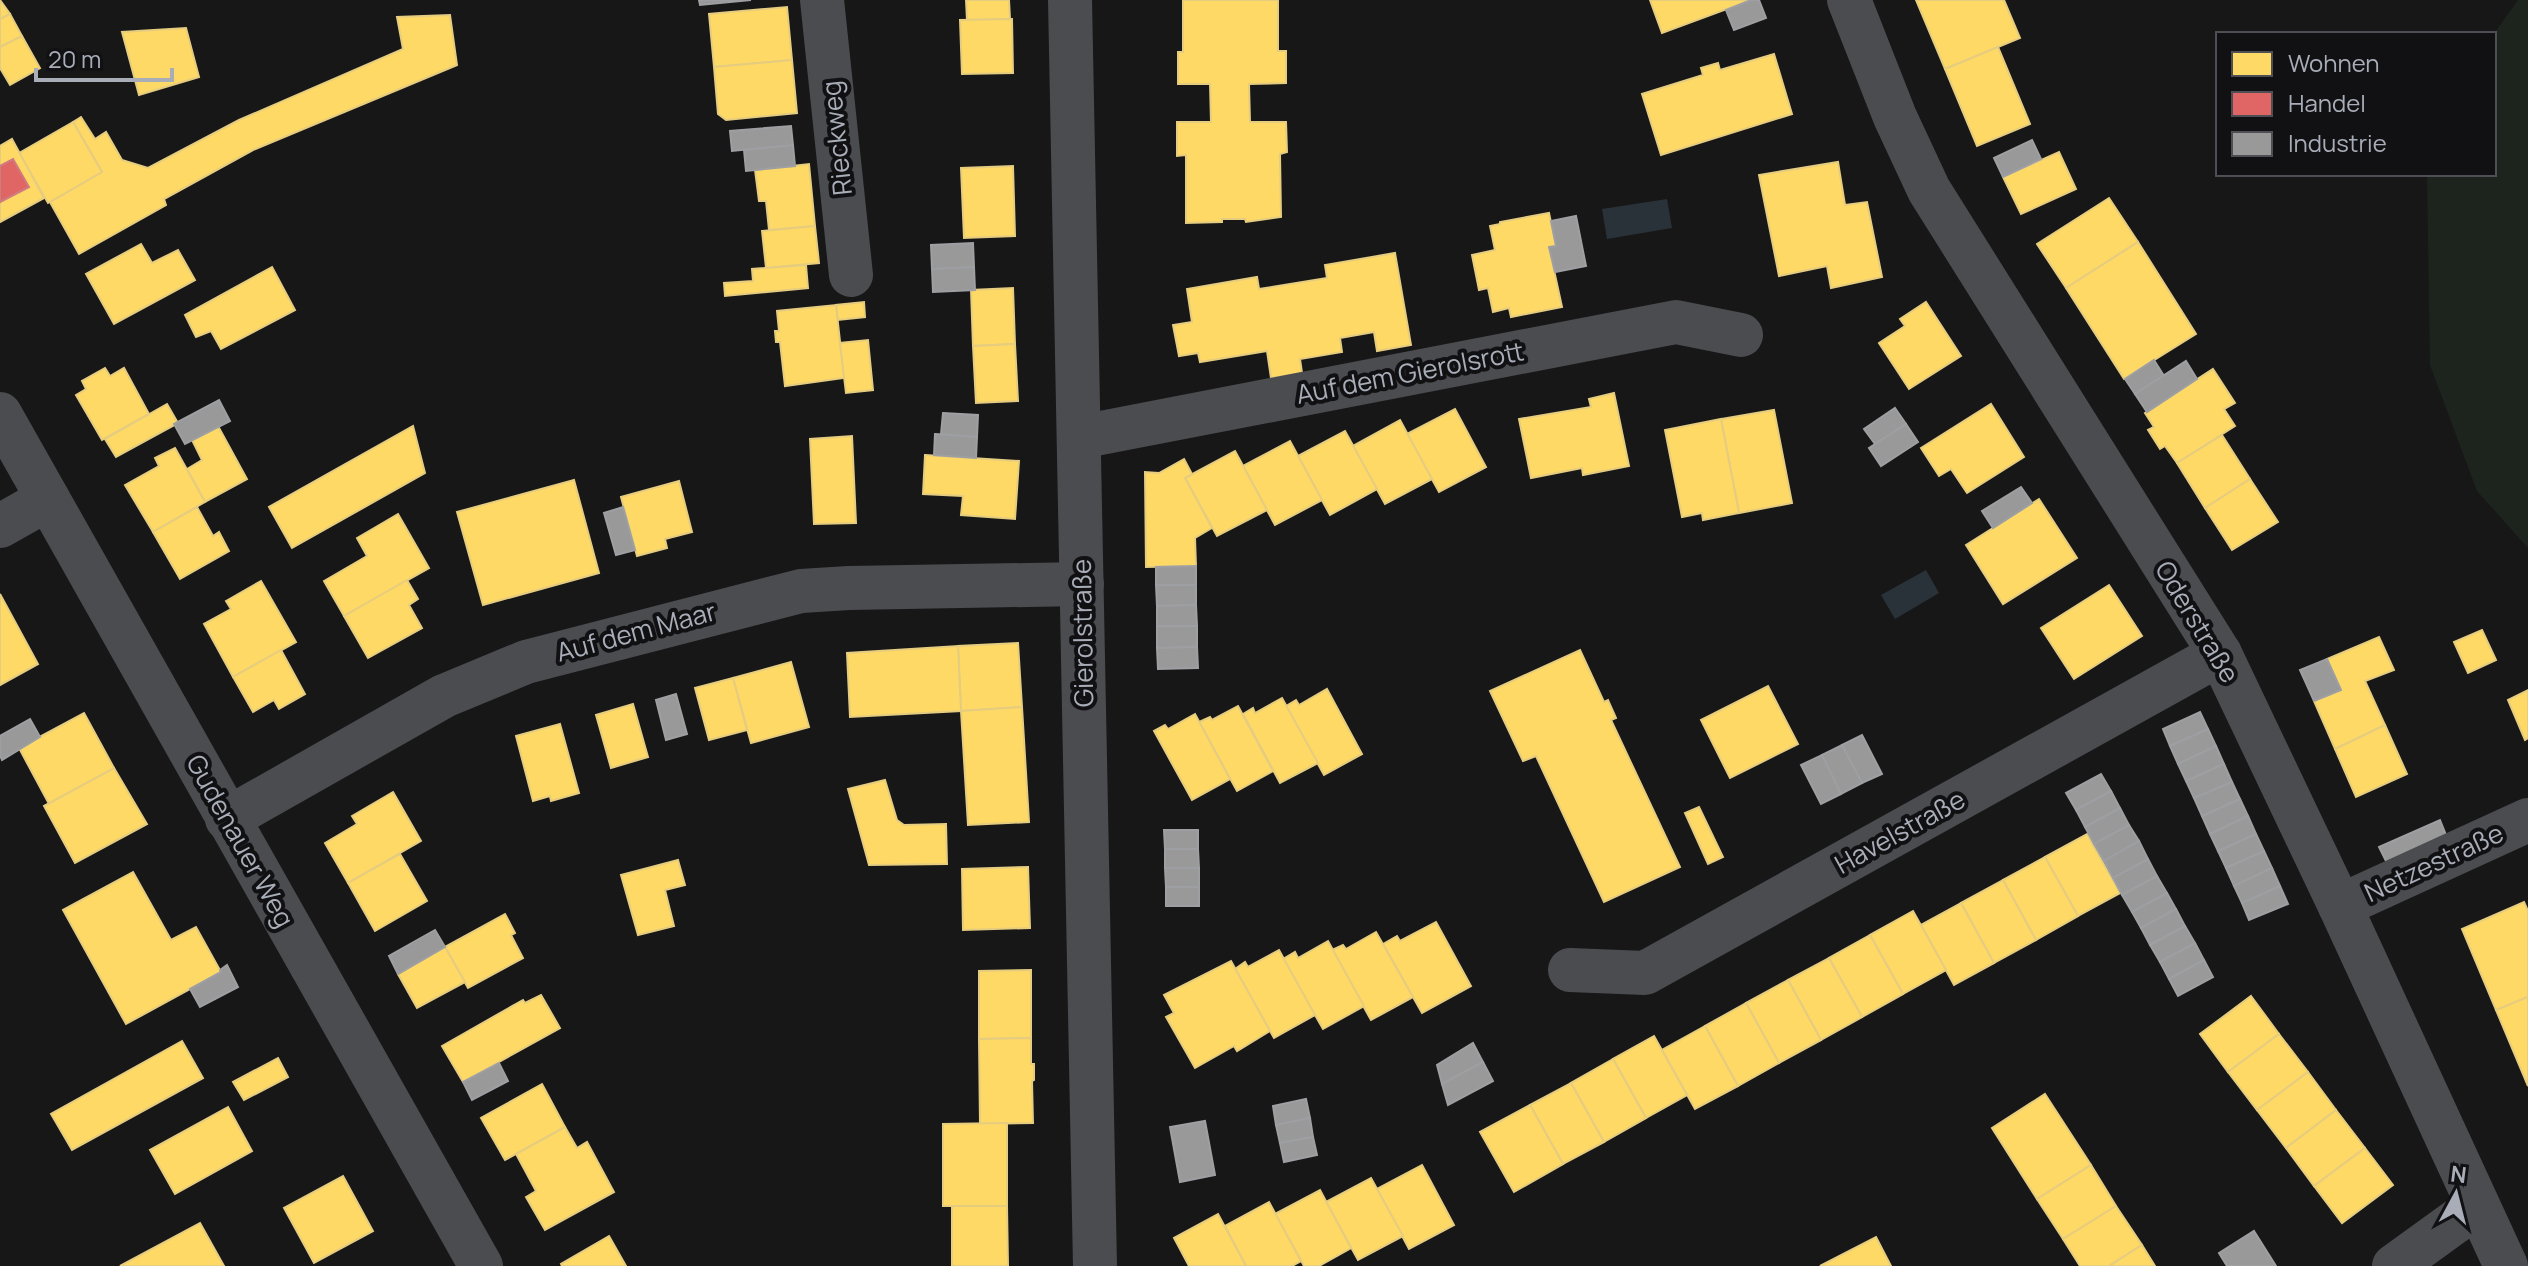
<svg xmlns="http://www.w3.org/2000/svg" width="2528" height="1266" viewBox="0 0 2528 1266" font-family="Manrope,sans-serif">
<rect width="100%" height="100%" fill="#171717"/>
<polygon fill="#1d241e" points="2518,0 2528,0 2528,548 2477,491 2430,365 2427,174 2494,174 2494,34"/>
<g fill="#2a3239">
<polygon points="1667,199 1672,228 1607,239 1602,209"/>
<polygon points="1926,570 1939,593 1895,619 1881,595"/>
</g>
<g fill="#ffd966" stroke="#e5cc7f" stroke-width="2">
<polygon points="0,0 10,14 0,19"/>
<polygon points="966,0 1009,0 1010,19 967,20"/>
<polygon points="1183,0 1278,0 1278,51 1286,51 1286,83 1249,84 1250,122 1286,122 1287,152 1280,154 1281,217 1246,222 1245,219 1222,219 1222,222 1186,223 1186,155 1177,156 1177,122 1211,122 1210,84 1178,84 1178,52 1183,52"/>
<polygon points="1650,0 1751,0 1662,33"/>
<polygon points="1916,0 2004,0 2020,38 1945,69"/>
<polygon points="787,7 792,60 714,67 709,14"/>
<polygon points="10,14 22,36 0,47 0,19"/>
<polygon points="450,15 457,65 253,150 164,199 166,205 79,254 50,202 102,172 73,122 81,117 95,139 106,132 122,160 148,168 239,120 403,49 397,17"/>
<polygon points="1012,19 1013,73 962,74 960,20"/>
<polygon points="186,28 199,77 139,95 122,32"/>
<polygon points="22,36 40,68 10,85 0,68 0,47"/>
<polygon points="1998,47 2030,124 1977,146 1945,69"/>
<polygon points="1774,54 1792,114 1661,155 1642,94 1703,75 1701,68 1718,63 1720,70"/>
<polygon points="792,60 797,113 726,120 718,114 714,67"/>
<polygon points="73,122 102,172 48,203 19,153"/>
<polygon points="12,139 44,198 0,222 0,146"/>
<polygon points="2059,152 2076,189 2021,214 2003,177"/>
<polygon points="1838,162 1845,205 1867,202 1882,277 1831,288 1827,266 1779,276 1759,175"/>
<polygon points="809,164 815,226 769,230 766,201 759,201 755,170"/>
<polygon points="1013,166 1015,236 964,238 961,168"/>
<polygon points="2109,198 2138,242 2066,288 2037,244"/>
<polygon points="1549,213 1556,246 1549,247 1562,307 1511,317 1509,308 1493,312 1488,288 1479,290 1472,255 1495,250 1490,226 1500,224 1500,222"/>
<polygon points="815,226 819,263 766,268 762,231"/>
<polygon points="2138,242 2196,334 2124,379 2066,288"/>
<polygon points="141,244 152,263 178,250 195,280 114,324 86,274"/>
<polygon points="1395,253 1411,345 1377,351 1374,332 1340,338 1342,352 1300,359 1302,373 1271,378 1267,351 1200,362 1198,353 1179,356 1173,325 1192,322 1187,289 1257,277 1259,289 1327,278 1325,265"/>
<polygon points="806,265 808,288 725,296 724,283 753,281 752,269"/>
<polygon points="272,267 295,310 221,349 211,331 196,337 185,315"/>
<polygon points="1013,288 1015,344 973,346 971,290"/>
<polygon points="864,302 865,317 838,320 836,305"/>
<polygon points="1926,302 1961,356 1909,389 1879,343 1905,326 1900,319"/>
<polygon points="836,305 844,378 785,386 780,342 776,342 775,331 779,331 777,311"/>
<polygon points="868,340 873,390 846,393 840,343"/>
<polygon points="1015,344 1018,401 976,403 973,346"/>
<polygon points="105,368 110,376 124,368 149,414 102,440 76,395 86,389 82,381"/>
<polygon points="2213,369 2235,403 2224,409 2235,426 2177,463 2165,446 2160,449 2148,430 2154,427 2145,413"/>
<polygon points="1614,393 1629,466 1583,475 1582,468 1531,478 1519,419 1591,407 1589,399"/>
<polygon points="167,404 178,423 116,457 105,439"/>
<polygon points="1991,404 2024,457 1967,493 1951,469 1939,476 1921,448"/>
<polygon points="1455,409 1486,467 1439,492 1407,434"/>
<polygon points="1774,410 1792,503 1739,513 1721,419"/>
<polygon points="1721,419 1739,513 1703,520 1702,513 1682,517 1665,430"/>
<polygon points="1400,420 1432,479 1385,504 1353,446"/>
<polygon points="218,426 247,479 205,502 187,469 202,460 192,440"/>
<polygon points="413,426 425,473 292,548 269,507"/>
<polygon points="1345,431 1377,489 1330,515 1298,456"/>
<polygon points="2222,435 2250,479 2205,508 2177,463"/>
<polygon points="852,436 856,523 814,524 810,439"/>
<polygon points="1290,441 1322,500 1275,525 1243,466"/>
<polygon points="175,448 205,502 153,532 125,485 159,466 155,458"/>
<polygon points="1235,451 1267,510 1217,536 1185,478"/>
<polygon points="925,455 1019,461 1015,519 961,515 963,496 923,494"/>
<polygon points="1184,459 1192,474 1185,478 1212,528 1195,538 1196,566 1146,567 1145,472 1159,473"/>
<polygon points="2250,479 2278,522 2232,550 2205,508"/>
<polygon points="574,480 599,573 483,605 457,512"/>
<polygon points="679,481 692,532 665,539 667,548 637,556 621,497"/>
<polygon points="2039,499 2077,558 2003,604 1966,545"/>
<polygon points="197,507 213,536 219,532 229,551 180,579 153,532"/>
<polygon points="398,514 429,568 344,616 324,581 367,556 357,538"/>
<polygon points="407,580 418,599 409,605 422,628 368,658 344,616"/>
<polygon points="261,581 296,642 233,677 204,624 231,609 226,601"/>
<polygon points="2109,585 2142,636 2074,679 2041,628"/>
<polygon points="0,594 38,664 0,685"/>
<polygon points="2482,630 2496,660 2468,673 2454,642"/>
<polygon points="2379,637 2394,670 2365,681 2385,725 2335,749 2314,701 2341,690 2327,659"/>
<polygon points="1018,643 1022,707 961,711 958,646"/>
<polygon points="958,646 961,711 850,717 847,653"/>
<polygon points="281,650 305,694 279,709 274,700 253,712 233,677"/>
<polygon points="1580,650 1604,702 1608,700 1616,718 1611,720 1680,867 1604,902 1536,756 1523,761 1490,691"/>
<polygon points="791,662 809,727 751,743 733,678"/>
<polygon points="733,678 747,730 709,740 695,688"/>
<polygon points="1768,686 1798,744 1730,778 1701,720"/>
<polygon points="1327,689 1362,754 1324,775 1286,706 1296,700 1299,705"/>
<polygon points="2528,690 2528,738 2525,740 2508,700"/>
<polygon points="1282,698 1318,763 1280,783 1243,714 1253,708 1255,713"/>
<polygon points="633,704 648,757 611,768 596,715"/>
<polygon points="1238,706 1273,771 1237,791 1199,722 1210,717 1212,720"/>
<polygon points="1022,707 1029,822 968,825 961,711"/>
<polygon points="84,713 114,768 49,804 19,748"/>
<polygon points="1195,714 1230,779 1192,800 1154,731 1165,725 1168,729"/>
<polygon points="560,724 579,793 551,801 550,796 533,801 516,736"/>
<polygon points="2385,725 2407,774 2356,797 2335,749"/>
<polygon points="114,768 147,824 75,863 44,806"/>
<polygon points="885,780 897,820 904,825 946,824 947,864 869,865 848,789"/>
<polygon points="393,792 421,841 348,883 325,843 357,824 352,816"/>
<polygon points="1699,807 1723,857 1708,864 1685,813"/>
<polygon points="2087,834 2120,893 2078,916 2045,857"/>
<polygon points="400,854 427,901 375,931 348,883"/>
<polygon points="2045,857 2078,916 2036,940 2003,880"/>
<polygon points="678,860 685,885 665,890 674,926 638,935 621,875"/>
<polygon points="1028,867 1030,928 963,930 962,869"/>
<polygon points="133,872 171,940 196,927 221,972 126,1024 63,910"/>
<polygon points="2003,880 2036,940 1994,963 1961,903"/>
<polygon points="2524,902 2528,911 2528,997 2496,1010 2462,929"/>
<polygon points="1961,903 1994,963 1954,985 1921,925"/>
<polygon points="1913,911 1946,970 1903,994 1870,935"/>
<polygon points="505,914 515,933 511,935 523,958 468,988 445,947"/>
<polygon points="1436,922 1471,986 1422,1013 1383,944 1397,936 1400,941"/>
<polygon points="1376,932 1413,997 1371,1020 1332,950 1343,945 1346,949"/>
<polygon points="1870,935 1903,994 1862,1017 1829,958"/>
<polygon points="1328,941 1364,1006 1323,1029 1283,959 1295,952 1298,958"/>
<polygon points="445,947 465,982 417,1008 398,974"/>
<polygon points="1279,950 1315,1015 1274,1038 1235,969 1245,962 1248,967"/>
<polygon points="1829,958 1862,1017 1821,1040 1788,980"/>
<polygon points="1231,961 1270,1031 1237,1051 1234,1046 1195,1068 1166,1017 1174,1013 1164,995"/>
<polygon points="1031,970 1031,1038 979,1039 979,971"/>
<polygon points="1788,980 1821,1040 1779,1063 1746,1003"/>
<polygon points="541,995 560,1028 463,1082 442,1046 523,1000 525,1003"/>
<polygon points="2251,996 2279,1034 2228,1072 2200,1034"/>
<polygon points="2528,997 2528,1086 2496,1010"/>
<polygon points="1746,1003 1779,1063 1738,1086 1705,1026"/>
<polygon points="1705,1026 1738,1086 1695,1109 1662,1050"/>
<polygon points="2279,1034 2308,1072 2257,1110 2228,1072"/>
<polygon points="1654,1036 1687,1095 1646,1118 1613,1059"/>
<polygon points="1031,1038 1031,1064 1034,1064 1034,1080 1032,1081 1033,1123 980,1124 979,1039"/>
<polygon points="182,1041 203,1078 72,1150 51,1114"/>
<polygon points="278,1058 288,1077 244,1100 233,1082"/>
<polygon points="1613,1059 1646,1118 1604,1142 1571,1083"/>
<polygon points="2308,1072 2336,1110 2286,1148 2257,1110"/>
<polygon points="1571,1083 1604,1142 1563,1164 1530,1105"/>
<polygon points="542,1084 565,1127 505,1160 481,1118"/>
<polygon points="2045,1094 2091,1165 2037,1199 1992,1128"/>
<polygon points="1530,1105 1563,1164 1514,1192 1480,1132"/>
<polygon points="228,1107 252,1151 175,1194 150,1150"/>
<polygon points="2336,1110 2365,1148 2314,1186 2286,1148"/>
<polygon points="1007,1123 1007,1206 943,1206 943,1124"/>
<polygon points="565,1127 577,1148 587,1142 614,1192 545,1230 526,1197 536,1191 516,1154"/>
<polygon points="2365,1148 2393,1185 2342,1223 2314,1186"/>
<polygon points="1422,1165 1454,1225 1409,1249 1377,1189"/>
<polygon points="2091,1165 2116,1206 2063,1239 2037,1199"/>
<polygon points="343,1176 373,1231 314,1263 284,1208"/>
<polygon points="1371,1178 1403,1236 1358,1260 1326,1202"/>
<polygon points="1320,1190 1351,1248 1319,1266 1304,1266 1275,1214"/>
<polygon points="1269,1202 1301,1261 1292,1266 1246,1266 1225,1226"/>
<polygon points="952,1206 1007,1206 1008,1266 952,1266"/>
<polygon points="2116,1206 2142,1245 2109,1266 2080,1266 2063,1239"/>
<polygon points="1218,1214 1246,1266 1189,1266 1174,1238"/>
<polygon points="200,1223 224,1266 120,1266"/>
<polygon points="609,1236 626,1266 562,1266 561,1264"/>
<polygon points="1876,1237 1891,1266 1820,1266"/>
<polygon points="2142,1245 2155,1266 2109,1266"/>
</g>
<polygon fill="#e06666" stroke="#cf7b7f" stroke-width="2" points="13,159 29,187 0,202 0,166"/>
<g fill="#999" stroke="#9e9fa2" stroke-width="2">
<polygon points="699,0 751,0 700,5"/>
<polygon points="1751,0 1759,0 1766,18 1734,30 1726,10"/>
<polygon points="791,126 793,145 732,151 730,131"/>
<polygon points="2032,140 2041,159 2003,177 1994,158"/>
<polygon points="793,145 795,166 746,171 744,150"/>
<polygon points="1576,216 1586,266 1555,272 1549,247 1556,246 1551,221"/>
<polygon points="973,243 974,267 932,269 931,245"/>
<polygon points="974,267 975,290 933,292 932,269"/>
<polygon points="2154,360 2164,376 2135,394 2125,379"/>
<polygon points="2186,361 2197,379 2147,412 2135,394"/>
<polygon points="219,400 230,421 185,444 174,424"/>
<polygon points="1895,408 1906,424 1875,444 1864,429"/>
<polygon points="943,413 978,415 977,437 941,434"/>
<polygon points="1906,424 1918,442 1881,466 1869,448"/>
<polygon points="935,434 977,437 976,458 934,455"/>
<polygon points="2021,487 2032,503 1993,528 1982,511"/>
<polygon points="623,507 635,550 616,555 604,513"/>
<polygon points="1196,566 1196,585 1156,585 1156,567"/>
<polygon points="1156,585 1196,585 1196,605 1157,606"/>
<polygon points="1196,605 1197,626 1157,626 1157,606"/>
<polygon points="1157,626 1197,626 1197,647 1157,648"/>
<polygon points="1197,647 1198,668 1158,669 1157,648"/>
<polygon points="2327,659 2341,690 2314,701 2300,670"/>
<polygon points="676,694 687,734 666,740 656,700"/>
<polygon points="2200,712 2208,729 2170,746 2163,729"/>
<polygon points="30,719 40,737 2,760 0,755 0,736"/>
<polygon points="2208,729 2216,746 2178,764 2170,746"/>
<polygon points="1862,735 1882,774 1862,783 1842,745"/>
<polygon points="1842,745 1862,783 1841,794 1822,755"/>
<polygon points="2216,746 2224,764 2186,781 2178,764"/>
<polygon points="1822,755 1841,794 1821,804 1801,765"/>
<polygon points="2224,764 2232,782 2194,798 2186,781"/>
<polygon points="2101,774 2111,791 2076,810 2066,793"/>
<polygon points="2232,782 2240,799 2202,816 2194,798"/>
<polygon points="2111,791 2120,808 2085,827 2076,810"/>
<polygon points="2240,799 2248,816 2210,834 2202,816"/>
<polygon points="2120,808 2129,825 2094,844 2085,827"/>
<polygon points="2248,816 2256,834 2218,851 2210,834"/>
<polygon points="2440,820 2448,840 2389,867 2379,847"/>
<polygon points="2129,825 2139,841 2104,861 2094,844"/>
<polygon points="1164,830 1198,830 1198,849 1165,849"/>
<polygon points="2256,834 2264,851 2226,868 2218,851"/>
<polygon points="2139,841 2148,859 2113,878 2104,861"/>
<polygon points="1165,849 1198,849 1199,868 1165,868"/>
<polygon points="2264,851 2272,868 2234,886 2226,868"/>
<polygon points="2148,859 2157,876 2122,895 2113,878"/>
<polygon points="1165,868 1199,868 1199,887 1166,887"/>
<polygon points="2272,868 2280,886 2242,903 2234,886"/>
<polygon points="2157,876 2167,893 2132,912 2122,895"/>
<polygon points="2280,886 2288,904 2249,920 2242,903"/>
<rect x="1166" y="887" width="33" height="19"/>
<polygon points="2167,893 2176,909 2141,928 2132,912"/>
<polygon points="2176,909 2185,926 2150,945 2141,928"/>
<polygon points="2185,926 2195,943 2160,962 2150,945"/>
<polygon points="435,930 445,947 398,974 389,956"/>
<polygon points="2195,943 2204,960 2169,979 2160,962"/>
<polygon points="2204,960 2213,977 2178,996 2169,979"/>
<polygon points="227,965 238,987 200,1007 190,989 221,972 220,970"/>
<polygon points="1473,1043 1483,1062 1442,1084 1437,1065"/>
<polygon points="1483,1062 1493,1081 1448,1105 1442,1084"/>
<polygon points="499,1063 508,1081 472,1100 463,1082"/>
<polygon points="1306,1099 1310,1118 1276,1125 1273,1106"/>
<polygon points="1310,1118 1313,1137 1280,1143 1276,1125"/>
<polygon points="1205,1121 1215,1175 1180,1182 1170,1127"/>
<polygon points="1313,1137 1317,1155 1284,1162 1280,1143"/>
<polygon points="2254,1231 2276,1266 2227,1266 2219,1253"/>
</g>
<g fill="none" stroke-linecap="round" stroke-linejoin="round">
<g stroke="#4b4c50" stroke-width="44">
<polyline points="822,0 851,275"/>
<polyline points="1070,0 1095,1266"/>
<polyline points="1849,0 1895,117 1929,190 2220,654 2340,906 2506,1266"/>
<polyline points="0,414 481,1266"/>
<polyline points="1080,437 1676,322 1741,335"/>
<polyline points="0,526 48,499"/>
<polyline points="227,819 444,696 526,662 801,591 849,588 1082,584"/>
<polyline points="2340,906 2528,820"/>
<polyline points="1570,970 1645,973 2220,654"/>
<polyline points="2394,1266 2477,1206"/>
</g>
</g>
<g text-anchor="middle" stroke-width="8" stroke-linejoin="round" paint-order="stroke">
<g font-size="26" fill="#a8adb8" stroke="#111113">
<text transform="translate(837 138) rotate(-96)" y="9">Rieckweg</text>
<text transform="translate(1410 373) rotate(-11)" y="9">Auf dem Gierolsrott</text>
<text transform="translate(2197 622) rotate(59)" y="9">Oderstraße</text>
<text transform="translate(636 632) rotate(-15)" y="9">Auf dem Maar</text>
<text transform="translate(1083 633) rotate(-91)" y="9">Gierolstraße</text>
<text transform="translate(1900 832) rotate(-29)" y="9">Havelstraße</text>
<text transform="translate(240 841) rotate(61)" y="9">Gudenauer Weg</text>
<text transform="translate(2434 863) rotate(-25)" y="9">Netzestraße</text>
</g>
</g>
<rect x="2216" y="32" width="280" height="144" fill="#111113" stroke="#4d4f55" stroke-width="2"/>
<rect x="2232" y="52" width="40" height="24" fill="#ffd966" stroke="#4d4f55" stroke-width="2"/>
<text x="2288" y="72" font-size="24" fill="#a8adb8">Wohnen</text>
<rect x="2232" y="92" width="40" height="24" fill="#e06666" stroke="#4d4f55" stroke-width="2"/>
<text x="2288" y="112" font-size="24" fill="#a8adb8">Handel</text>
<rect x="2232" y="132" width="40" height="24" fill="#999999" stroke="#4d4f55" stroke-width="2"/>
<text x="2288" y="152" font-size="24" fill="#a8adb8">Industrie</text>
<g transform="translate(2456 1194) rotate(7)" stroke="#111113" stroke-width="6" paint-order="stroke">
<path d="M0-6L14 30L0 20L-14 30Z" fill="#a8adb8"/>
<text y="-12" font-size="22" font-weight="bold" text-anchor="middle" fill="#a8adb8">N</text>
</g>
<path d="M36 68v12h136v-12" fill="none" stroke="#a8adb8" stroke-width="4"/>
<text x="48" y="68" font-size="24" fill="#a8adb8" stroke="#111113" stroke-width="6" paint-order="stroke">20 m</text>
</svg>
